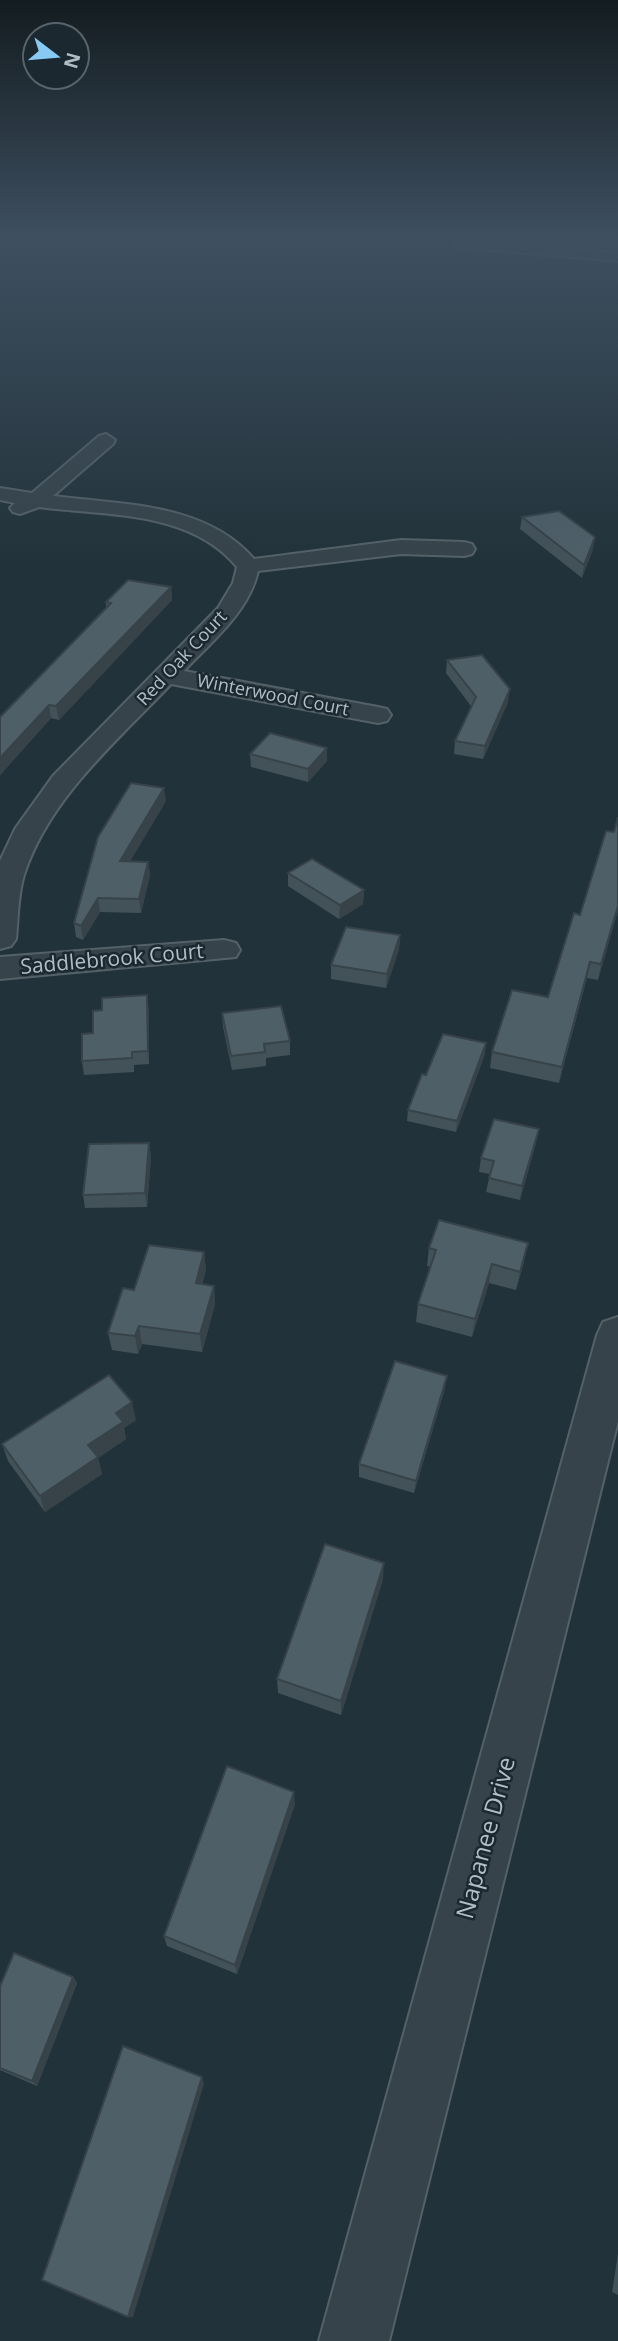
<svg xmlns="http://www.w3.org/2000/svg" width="618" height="2341" viewBox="0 0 618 2341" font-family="'Open Sans',sans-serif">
<rect width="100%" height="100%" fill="#22323a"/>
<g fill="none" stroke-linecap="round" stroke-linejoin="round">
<defs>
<g id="minor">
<polygon points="461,240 618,253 618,261 456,247 454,244"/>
<path d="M 106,434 L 115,440 L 113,444 L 53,496 C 121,505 205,502 254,559 L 401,540 L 464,542 L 472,544 L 475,549 L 472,554 L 464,556 L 401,554 L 258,571 C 249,612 211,642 184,671 L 378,707 L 387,709 L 391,715 L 387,721 L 378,723 L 171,684 C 117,741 49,798 24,875 C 18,894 18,919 16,939 L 11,946 L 0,949 L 0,861 L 15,829 L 53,776 L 218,608 L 233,583 L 237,567 C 190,510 106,516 39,507 L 20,514 L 13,512 L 10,508 L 15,503 L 0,500 L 0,488 L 32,493 L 99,436 Z"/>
<polygon points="224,940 236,943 240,950 236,957 0,979 0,957"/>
<polygon points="618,1317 618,1421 389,2341 319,2341 597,1335 603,1322"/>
</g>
</defs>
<use href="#minor" stroke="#546168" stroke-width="4"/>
<use href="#minor" fill="#36434a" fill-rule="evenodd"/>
</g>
<g fill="#435259">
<polygon points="522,517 593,549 582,578 520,529"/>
<polygon points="171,587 172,600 59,720 51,718 0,775 0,717 106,608 106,602"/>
<polygon points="447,660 508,702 483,759 454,754 455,741 471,706 446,673"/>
<polygon points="250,754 327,761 308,782 251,767"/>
<polygon points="166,801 130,861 148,862 150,875 141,913 100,912 83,940 76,937 74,923"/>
<polygon points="614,832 618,910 598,980 587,978 559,1083 490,1068 492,1052 548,997"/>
<polygon points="288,873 364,890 363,904 339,919 288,886"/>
<polygon points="400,935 399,949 386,988 331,979 331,965"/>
<polygon points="149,1009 149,1064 134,1065 134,1072 84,1075 82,1061 93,1033"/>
<polygon points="222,1013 290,1041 290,1055 266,1058 266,1066 232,1070 223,1027"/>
<polygon points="485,1054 456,1132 407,1121 408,1110 426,1075"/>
<polygon points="149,1143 151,1157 147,1207 85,1208 83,1195"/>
<polygon points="536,1143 520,1200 486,1192 490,1174 479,1172 481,1158"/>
<polygon points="429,1248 524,1262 516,1290 489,1283 472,1337 416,1322 418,1304 431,1267 427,1266"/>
<polygon points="204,1252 206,1270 202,1284 214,1286 215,1304 202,1352 142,1344 138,1354 112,1350 108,1333 134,1290"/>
<polygon points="445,1388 414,1493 359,1477 359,1464"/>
<polygon points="136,1420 124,1428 126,1439 98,1458 102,1474 45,1512 8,1461 2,1444"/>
<polygon points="383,1579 341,1715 278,1693 277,1679"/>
<polygon points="295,1804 237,1974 167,1946 164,1936"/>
<polygon points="73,1977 77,1983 37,2086 0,2070 0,1986"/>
<polygon points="618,2254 618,2295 612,2292"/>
</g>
<g fill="#374249">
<polygon points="595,537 593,549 582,578 584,565"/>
<polygon points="171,587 172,600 59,720 56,706"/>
<polygon points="510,689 508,702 483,759 485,746"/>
<polygon points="49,705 51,718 0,775 0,758"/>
<polygon points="327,748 327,761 308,782 308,769"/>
<polygon points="164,788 166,801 122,875 120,861"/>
<polygon points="148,862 150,875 141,913 139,899"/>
<polygon points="364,890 363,904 339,919 340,905"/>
<polygon points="98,898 100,912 83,940 81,926"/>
<polygon points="618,906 618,910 598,980 601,964"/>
<polygon points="400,935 399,949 386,988 387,974"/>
<polygon points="590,962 587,978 559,1083 562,1067"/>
<polygon points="147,995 149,1009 149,1064 148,1051"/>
<polygon points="486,1043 485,1054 456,1132 457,1121"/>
<polygon points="539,1129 536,1143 520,1200 522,1186"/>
<polygon points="149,1143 151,1157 147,1207 145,1193"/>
<polygon points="528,1243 524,1262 516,1290 520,1272"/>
<polygon points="204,1252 206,1270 198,1301 196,1283"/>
<polygon points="492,1264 489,1283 472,1337 475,1319"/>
<polygon points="214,1286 215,1304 202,1352 200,1334"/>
<polygon points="139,1326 142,1344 138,1354 135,1336"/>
<polygon points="447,1376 445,1388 414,1493 416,1481"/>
<polygon points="132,1402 136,1420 124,1428 126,1439 98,1458 102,1474 45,1512 40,1496 88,1445 116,1413"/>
<polygon points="384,1563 383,1579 341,1715 341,1701"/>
<polygon points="294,1792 295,1804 237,1974 235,1965"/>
<polygon points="73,1977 77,1983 37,2086 32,2081"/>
<polygon points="202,2077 204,2084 133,2317 128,2317"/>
</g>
<g fill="#4e5f68" stroke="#374249" stroke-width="2">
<polygon points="559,511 595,537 584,565 522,517"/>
<polygon points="128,580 171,587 56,706 49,705 0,758 0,717 111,603 106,602"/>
<polygon points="482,655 510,689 485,746 455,741 476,697 447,660"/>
<polygon points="270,733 327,748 308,769 250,754"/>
<polygon points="131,783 164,788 120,861 148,862 139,899 98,898 81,926 74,923 98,837"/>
<polygon points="618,817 618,906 601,964 590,962 562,1067 492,1052 512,990 548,997 574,913 580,915 606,831 614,832"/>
<polygon points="312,859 364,890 340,905 288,873"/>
<polygon points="346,927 400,935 387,974 331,965"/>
<polygon points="147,995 148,1051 132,1052 132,1058 82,1061 82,1034 93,1033 93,1011 102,1010 102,998"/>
<polygon points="281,1006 290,1041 264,1044 265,1052 231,1056 222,1013"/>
<polygon points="443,1034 486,1043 457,1121 408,1110 422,1074 426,1075"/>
<polygon points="494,1119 539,1129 522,1186 489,1178 494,1161 481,1158"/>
<polygon points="149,1143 145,1193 83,1195 89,1144"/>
<polygon points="439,1220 528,1243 520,1272 492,1264 475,1319 418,1304 436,1250 429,1248"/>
<polygon points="149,1245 204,1252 196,1283 214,1286 200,1334 139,1326 135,1336 108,1333 123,1288 134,1290"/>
<polygon points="395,1361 447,1376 416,1481 359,1464"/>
<polygon points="109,1375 132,1402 116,1413 123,1422 88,1445 98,1457 40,1496 2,1444"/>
<polygon points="325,1544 384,1563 341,1701 277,1679"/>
<polygon points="227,1766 294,1792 235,1965 164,1936"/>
<polygon points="14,1953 73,1977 32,2081 0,2068 0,1986"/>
<polygon points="123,2046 202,2077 128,2317 42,2280"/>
</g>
<linearGradient id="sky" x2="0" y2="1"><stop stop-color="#131c20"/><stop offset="0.42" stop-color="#3e4f60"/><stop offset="1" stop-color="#3e4f60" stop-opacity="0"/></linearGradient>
<rect width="618" height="564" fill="url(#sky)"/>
<g text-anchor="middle" stroke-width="5" stroke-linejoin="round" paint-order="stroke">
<g font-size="18" fill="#b1bec6" stroke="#1b282f">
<text transform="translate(182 658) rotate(-47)" y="6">Red Oak Court</text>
<text transform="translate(273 695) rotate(11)" y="6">Winterwood Court</text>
</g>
<g font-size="21" fill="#b1bec6" stroke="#1b282f">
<text transform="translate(112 959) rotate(-5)" y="7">Saddlebrook Court</text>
</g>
<g font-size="24" fill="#b1bec6" stroke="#1b282f">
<text transform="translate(486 1838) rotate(-75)" y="8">Napanee Drive</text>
</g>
</g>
<g transform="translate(56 56) rotate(106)"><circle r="33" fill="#1b282f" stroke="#57646b" stroke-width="2"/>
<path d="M0-5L12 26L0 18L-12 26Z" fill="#87cbf5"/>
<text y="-10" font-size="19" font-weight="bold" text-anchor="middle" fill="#b1bec6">N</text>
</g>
</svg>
